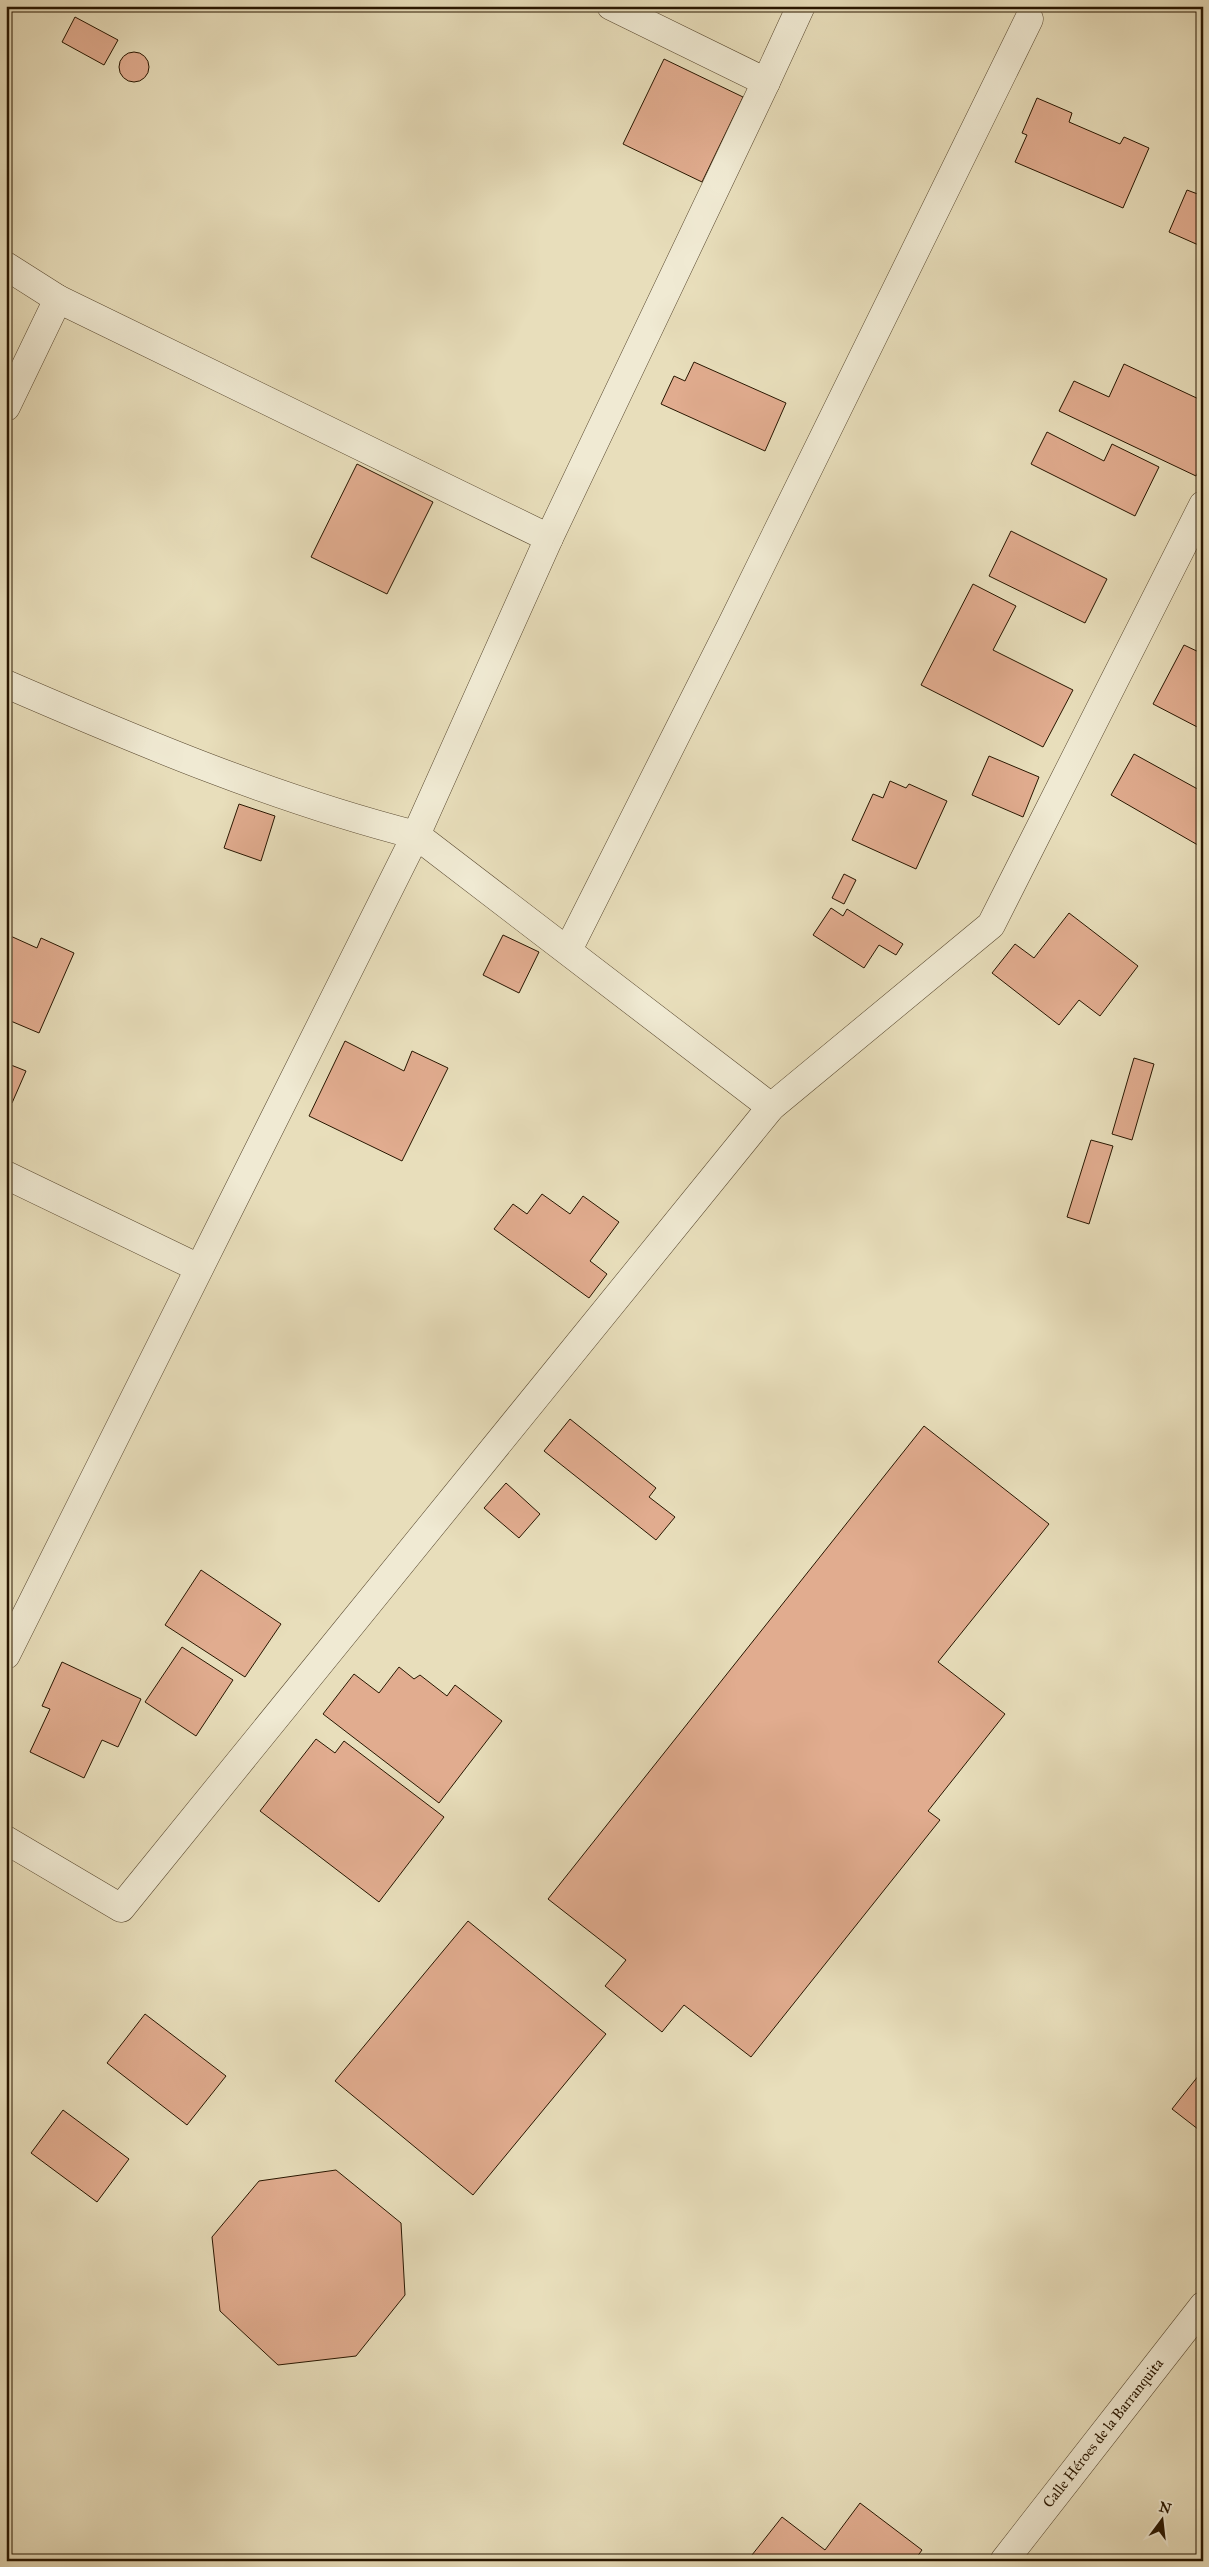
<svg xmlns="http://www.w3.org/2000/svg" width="1209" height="2567" viewBox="0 0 1209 2567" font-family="'IM FELL Great Primer',serif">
<rect width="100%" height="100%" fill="#e8debb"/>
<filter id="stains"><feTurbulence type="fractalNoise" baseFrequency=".004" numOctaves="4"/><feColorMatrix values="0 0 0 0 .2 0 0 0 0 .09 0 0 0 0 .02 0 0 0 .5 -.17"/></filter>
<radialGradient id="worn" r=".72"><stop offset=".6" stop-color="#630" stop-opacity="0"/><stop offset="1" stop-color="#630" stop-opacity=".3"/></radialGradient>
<g fill="#e1ac8f" stroke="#281600">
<polygon points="75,17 118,40 104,65 62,42"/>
<circle cx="134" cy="67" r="15"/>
<polygon points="664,59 743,97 702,182 623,144"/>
<polygon points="1037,98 1072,113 1069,122 1120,144 1124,137 1149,148 1123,208 1015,162 1027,135 1022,133"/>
<polygon points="1187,190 1203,196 1203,247 1169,232"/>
<polygon points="694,362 786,403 765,451 661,404 674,376 685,381"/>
<polygon points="1124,364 1203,401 1203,462 1196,476 1059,411 1074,381 1109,397"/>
<polygon points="1047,432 1104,461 1112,444 1159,467 1135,516 1031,464"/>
<polygon points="357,464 433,502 387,594 311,557"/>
<polygon points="1011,531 1107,579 1085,623 989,576"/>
<polygon points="973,584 1016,606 993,650 1073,690 1043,747 921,685"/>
<polygon points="1184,645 1203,654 1203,730 1153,704"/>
<polygon points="1134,754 1203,792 1203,848 1111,795"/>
<polygon points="989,756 1039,777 1023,817 972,795"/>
<polygon points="890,781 906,788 909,784 947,801 916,869 852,840 873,794 883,798"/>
<polygon points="239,804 275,816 261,861 224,848"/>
<polygon points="844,874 856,880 844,904 832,898"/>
<polygon points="831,908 843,916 847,909 903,944 896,955 879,945 864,968 813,935"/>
<polygon points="1069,913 1138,966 1100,1016 1079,1000 1059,1025 992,973 1015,944 1034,958"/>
<polygon points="6,934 37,948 41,938 74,953 39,1033 6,1019"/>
<polygon points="503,935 539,952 519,993 483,975"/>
<polygon points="345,1041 404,1071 412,1051 448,1068 402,1161 309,1116"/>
<polygon points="1134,1058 1154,1064 1132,1140 1112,1134"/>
<polygon points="6,1063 26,1071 12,1103 6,1101"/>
<polygon points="1091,1140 1113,1146 1089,1224 1067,1217"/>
<polygon points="542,1194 570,1214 583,1196 619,1222 590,1261 607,1274 589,1298 494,1229 513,1204 527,1214"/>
<polygon points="570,1419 656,1488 649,1497 675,1517 656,1540 544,1451"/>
<polygon points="924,1426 1049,1524 938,1662 1005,1714 928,1811 940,1820 751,2057 684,2005 662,2032 605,1986 626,1960 548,1899"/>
<polygon points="506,1483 540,1514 519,1538 484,1508"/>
<polygon points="201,1570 281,1624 245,1677 165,1625"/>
<polygon points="182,1647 233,1680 196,1736 145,1702"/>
<polygon points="62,1662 141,1699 118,1747 102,1740 84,1778 30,1752 50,1709 42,1706"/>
<polygon points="399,1667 414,1679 420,1675 447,1696 455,1685 502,1721 439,1803 323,1714 354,1674 379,1693"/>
<polygon points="316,1739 335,1753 344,1741 444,1817 379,1902 260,1811"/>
<polygon points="468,1921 606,2034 473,2195 335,2081"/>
<polygon points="145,2014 226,2076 187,2125 107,2063"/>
<polygon points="1203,2070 1203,2133 1172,2109"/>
<polygon points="63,2110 129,2159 97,2202 31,2153"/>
<polygon points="336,2170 401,2223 405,2295 356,2356 278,2365 220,2311 212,2237 259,2181"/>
<polygon points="860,2503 922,2550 914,2561 748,2560 782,2517 825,2550"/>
</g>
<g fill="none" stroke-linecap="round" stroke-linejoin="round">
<defs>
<g id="minor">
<polyline points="611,6 766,82 801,6"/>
<polyline points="6,266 58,299 549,538"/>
<polyline points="6,407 58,299"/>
<path d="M 6,684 C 140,742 275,799 416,835 L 771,1107"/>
<polyline points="568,950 732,624 1029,19"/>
<polyline points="6,1175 199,1268"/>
<polyline points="6,1655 416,835 549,538 766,82"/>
<polyline points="6,1840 121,1908 771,1107 991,925 1203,505"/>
<polyline points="1004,2561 1203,2306"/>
</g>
</defs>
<use href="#minor" stroke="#58482f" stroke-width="29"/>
<use href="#minor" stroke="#f0ead3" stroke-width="28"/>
</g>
<g text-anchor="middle" stroke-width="4" stroke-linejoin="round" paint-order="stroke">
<g font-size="15" fill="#281600" stroke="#f0ead3">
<text transform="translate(1103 2433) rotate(-52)" y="5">Calle Héroes de la Barranquita</text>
</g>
</g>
<rect width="1209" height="2567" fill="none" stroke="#e8debb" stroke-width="25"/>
<rect x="8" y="8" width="1194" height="2552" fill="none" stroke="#281600" stroke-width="2.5"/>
<rect x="12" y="12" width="1184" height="2542" fill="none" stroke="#281600"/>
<g transform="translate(1162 2520) rotate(15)" stroke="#f0ead3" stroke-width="4" paint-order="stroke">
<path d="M0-4L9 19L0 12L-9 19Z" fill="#281600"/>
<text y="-8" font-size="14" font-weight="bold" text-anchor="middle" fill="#281600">N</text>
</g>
<rect width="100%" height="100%" filter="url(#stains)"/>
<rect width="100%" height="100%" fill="url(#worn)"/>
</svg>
